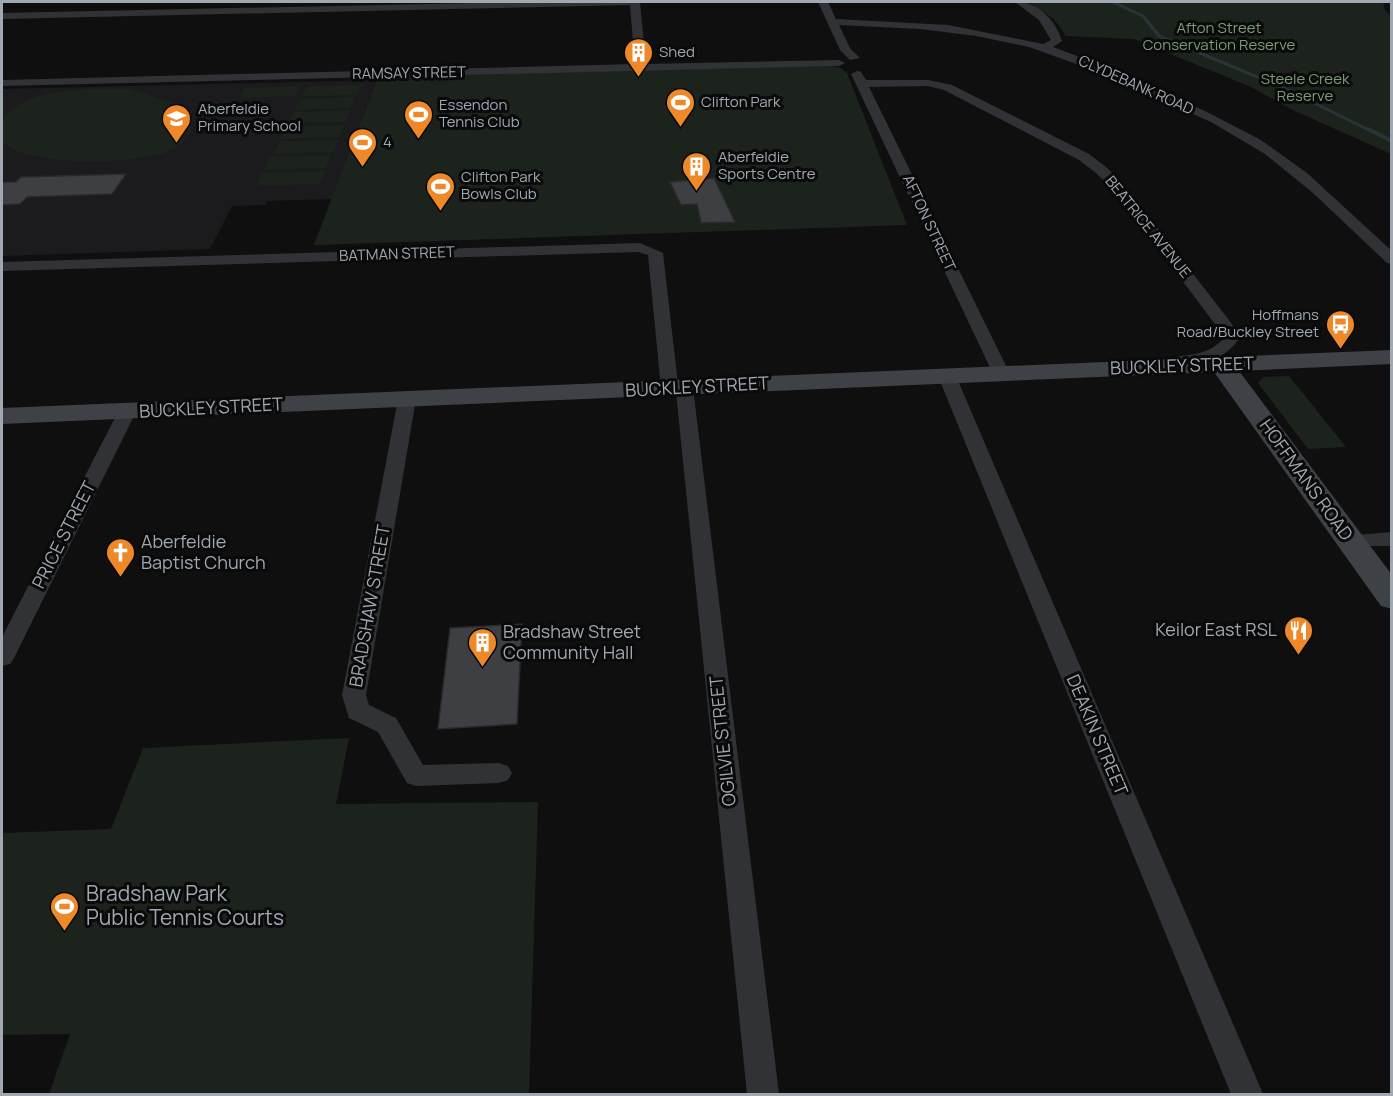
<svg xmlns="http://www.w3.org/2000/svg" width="1393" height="1096" viewBox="0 0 1393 1096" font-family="Manrope,sans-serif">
<rect width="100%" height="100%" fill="#0f0f10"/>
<polygon fill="#1b1b1d" points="376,80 332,199 267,201 265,205 232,206 210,249 2,256 2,89"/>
<g fill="#1c231c">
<polygon points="1029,2 1383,2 1385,10 1391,17 1391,154 1295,111 1251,87 1134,39 1066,36 1054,19"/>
<polygon points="829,66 841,68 847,73 907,225 314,245 378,76"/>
<polygon points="361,85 357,95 302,96 307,86"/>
<polygon points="300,86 295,96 239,98 245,88"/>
<path d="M 130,89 L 176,104 L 191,117 L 191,133 C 186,138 180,146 174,149 C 141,166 29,167 2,142 L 2,120 C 29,85 89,90 130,89 Z"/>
<polygon points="355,97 351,108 295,110 300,99"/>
<polygon points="350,110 346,122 288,123 293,112"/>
<polygon points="344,125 339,137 280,139 286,127"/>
<polygon points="339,140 334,152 274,154 280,141"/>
<polygon points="331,155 326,168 264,170 270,157"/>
<polygon points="325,171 320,184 256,186 262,173"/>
<polygon points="1289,376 1346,447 1308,449 1258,383 1263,377"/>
<polygon points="349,738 336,804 538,802 529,1094 49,1094 70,1034 2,1035 2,833 111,829 143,748"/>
</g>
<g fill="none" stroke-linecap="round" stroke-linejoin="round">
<polyline stroke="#293438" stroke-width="3" points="1113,2 1143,16 1159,36 1284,88 1371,131"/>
<polyline stroke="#293438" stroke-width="4" points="1368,129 1392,141"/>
</g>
<g fill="#3e3f43" stroke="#292a2c" stroke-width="1.5">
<polygon points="126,174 112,194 27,197 20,204 2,205 2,182 16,182 21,177"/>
<polygon points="714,178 735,222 701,223 697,204 681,205 670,182"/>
<polygon points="522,624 517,724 438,729 450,628"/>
</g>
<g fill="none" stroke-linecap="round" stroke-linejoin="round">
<g fill="#303235" fill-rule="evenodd">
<polygon points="521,2 640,2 646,64 839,60 845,63 839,66 2,86 2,80 635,64 630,5 2,19 2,13"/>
<path d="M 818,2 L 828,2 L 836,19 L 948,25 L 1043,44 L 1051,40 L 1039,20 L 1015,2 C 1037,0 1056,21 1062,41 L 1053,47 L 1101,65 L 1205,111 L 1261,140 L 1307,173 L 1392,251 L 1392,264 L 1387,263 L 1313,193 L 1265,154 L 1211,122 L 1093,70 L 1029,47 L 976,36 L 920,29 L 839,25 L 850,48 L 860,58 L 850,60 L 840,50 Z"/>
<path d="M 857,71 L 861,72 L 866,80 L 928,80 L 952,85 L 1089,154 L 1106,167 L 1126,187 L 1235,328 L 1238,340 C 1222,363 1196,365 1170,368 L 1164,367 L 1161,363 L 1164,359 C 1184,354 1206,357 1222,340 L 1221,332 L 1116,193 L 1096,173 L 1079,160 L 944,90 L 928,86 L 869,87 L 1010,374 L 1001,379 L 995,378 L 851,74 Z"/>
<polygon points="640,243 663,253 678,384 690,384 693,388 779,1094 747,1094 676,392 664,392 661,388 648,255 638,252 2,271 2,262"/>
<polygon points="947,371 956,376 1263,1094 1231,1094 938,376"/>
<polygon points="407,394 416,399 366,695 369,705 396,718 423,765 499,763 508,766 512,773 508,780 499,783 416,786 407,783 378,732 349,718 342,695 398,399"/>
<polygon points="127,407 136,412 14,658 10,664 2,666 2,637 118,412"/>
<polygon points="1392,532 1392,546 1344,546 1341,541 1344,536"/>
</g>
<polygon fill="#3e4145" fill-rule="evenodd" points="1392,350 1392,364 1239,371 1392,575 1392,609 1381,606 1214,372 2,424 2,408"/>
</g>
<defs>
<symbol id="building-pin" viewBox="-11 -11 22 30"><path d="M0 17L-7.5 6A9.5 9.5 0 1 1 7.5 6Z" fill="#ef8829" stroke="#0a0a0b"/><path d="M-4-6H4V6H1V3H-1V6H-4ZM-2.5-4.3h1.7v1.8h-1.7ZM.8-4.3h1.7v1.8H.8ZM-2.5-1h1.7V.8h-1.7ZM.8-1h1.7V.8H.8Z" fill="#fff"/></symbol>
<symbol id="stadium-pin" viewBox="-11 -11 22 30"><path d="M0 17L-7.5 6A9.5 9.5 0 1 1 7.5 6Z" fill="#ef8829" stroke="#0a0a0b"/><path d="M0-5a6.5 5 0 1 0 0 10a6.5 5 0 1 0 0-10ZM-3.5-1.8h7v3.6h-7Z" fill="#fff"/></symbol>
<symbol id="school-pin" viewBox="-11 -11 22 30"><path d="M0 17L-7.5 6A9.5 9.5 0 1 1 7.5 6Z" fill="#ef8829" stroke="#0a0a0b"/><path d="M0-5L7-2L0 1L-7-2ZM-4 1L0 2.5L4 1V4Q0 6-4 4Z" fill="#fff"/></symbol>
<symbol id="bus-pin" viewBox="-11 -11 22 30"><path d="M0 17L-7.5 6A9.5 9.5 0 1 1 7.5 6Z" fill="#ef8829" stroke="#0a0a0b"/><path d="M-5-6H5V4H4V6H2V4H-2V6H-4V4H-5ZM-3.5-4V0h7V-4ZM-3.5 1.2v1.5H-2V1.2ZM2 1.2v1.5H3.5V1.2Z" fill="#fff"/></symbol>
<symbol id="church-pin" viewBox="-11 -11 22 30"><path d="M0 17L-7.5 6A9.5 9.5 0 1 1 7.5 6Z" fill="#ef8829" stroke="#0a0a0b"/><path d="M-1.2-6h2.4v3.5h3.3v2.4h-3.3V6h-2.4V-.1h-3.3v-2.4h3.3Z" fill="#fff"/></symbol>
<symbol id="restaurant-pin" viewBox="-11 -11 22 30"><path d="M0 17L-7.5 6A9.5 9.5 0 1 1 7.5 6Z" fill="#ef8829" stroke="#0a0a0b"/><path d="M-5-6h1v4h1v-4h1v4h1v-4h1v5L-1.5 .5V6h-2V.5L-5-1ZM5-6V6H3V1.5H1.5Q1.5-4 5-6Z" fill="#fff"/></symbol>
</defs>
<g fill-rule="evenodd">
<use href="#building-pin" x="622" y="36" width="33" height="45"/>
<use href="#stadium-pin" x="664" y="86" width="33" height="45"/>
<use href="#stadium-pin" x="402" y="98" width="33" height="45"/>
<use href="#school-pin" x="160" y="102" width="33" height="45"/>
<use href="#stadium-pin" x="346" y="126" width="33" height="45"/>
<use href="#building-pin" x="680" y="150" width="33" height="45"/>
<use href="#stadium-pin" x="424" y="170" width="33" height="45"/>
<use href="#bus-pin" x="1324" y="308" width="33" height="45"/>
<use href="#church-pin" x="104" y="536" width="33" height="45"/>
<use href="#restaurant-pin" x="1282" y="614" width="33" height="45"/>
<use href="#building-pin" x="466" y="626" width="33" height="45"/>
<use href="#stadium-pin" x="48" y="890" width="33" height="45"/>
</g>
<g text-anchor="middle" stroke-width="6" stroke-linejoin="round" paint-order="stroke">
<g font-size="15" fill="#7b9c77" stroke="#0a0a0b">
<text x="1219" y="33">Afton Street<tspan x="1219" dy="17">Conservation Reserve</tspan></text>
<text x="1305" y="84">Steele Creek<tspan x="1305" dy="17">Reserve</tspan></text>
</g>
<g font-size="15" fill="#a0a8b1" stroke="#0a0a0b" text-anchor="start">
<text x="659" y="57">Shed</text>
<text x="701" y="107">Clifton Park</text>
<text x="439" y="110">Essendon<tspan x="439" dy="17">Tennis Club</tspan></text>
<text x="198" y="114">Aberfeldie<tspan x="198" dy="17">Primary School</tspan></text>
<text x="383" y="147">4</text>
<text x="718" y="162">Aberfeldie<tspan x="718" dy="17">Sports Centre</tspan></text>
<text x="461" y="182">Clifton Park<tspan x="461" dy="17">Bowls Club</tspan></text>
<text x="1319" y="320" text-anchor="end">Hoffmans<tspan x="1319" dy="17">Road/Buckley Street</tspan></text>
</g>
<g font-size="15" fill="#a0a8b1" stroke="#0a0a0b">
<text transform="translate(409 73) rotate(-1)" y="5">RAMSAY STREET</text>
<text transform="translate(1136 85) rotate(24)" y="5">CLYDEBANK ROAD</text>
<text transform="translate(929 223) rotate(65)" y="5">AFTON STREET</text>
<text transform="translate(1148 227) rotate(51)" y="5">BEATRICE AVENUE</text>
<text transform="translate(397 254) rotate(-2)" y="5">BATMAN STREET</text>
</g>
<g font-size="18" fill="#a0a8b1" stroke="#0a0a0b">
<text transform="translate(1182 366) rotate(-2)" y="6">BUCKLEY STREET</text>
<text transform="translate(697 387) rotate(-3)" y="6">BUCKLEY STREET</text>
<text transform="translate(211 408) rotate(-3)" y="6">BUCKLEY STREET</text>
<text transform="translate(1306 480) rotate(54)" y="6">HOFFMANS ROAD</text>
<text transform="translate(64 535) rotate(-63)" y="6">PRICE STREET</text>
<text transform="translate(370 606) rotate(-80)" y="6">BRADSHAW STREET</text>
<text transform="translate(1097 735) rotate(67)" y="6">DEAKIN STREET</text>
<text transform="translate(723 741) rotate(-96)" y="6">OGILVIE STREET</text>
</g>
<g font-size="18" fill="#a0a8b1" stroke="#0a0a0b" text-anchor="start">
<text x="141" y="548">Aberfeldie<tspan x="141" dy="21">Baptist Church</tspan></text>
<text x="1277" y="636" text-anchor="end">Keilor East RSL</text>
<text x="503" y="638">Bradshaw Street<tspan x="503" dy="21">Community Hall</tspan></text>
</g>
<g font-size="21" fill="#a0a8b1" stroke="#0a0a0b" text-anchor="start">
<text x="86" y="901">Bradshaw Park<tspan x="86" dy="24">Public Tennis Courts</tspan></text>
</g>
</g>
<rect width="1393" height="1096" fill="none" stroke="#a0a8b1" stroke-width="6"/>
</svg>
